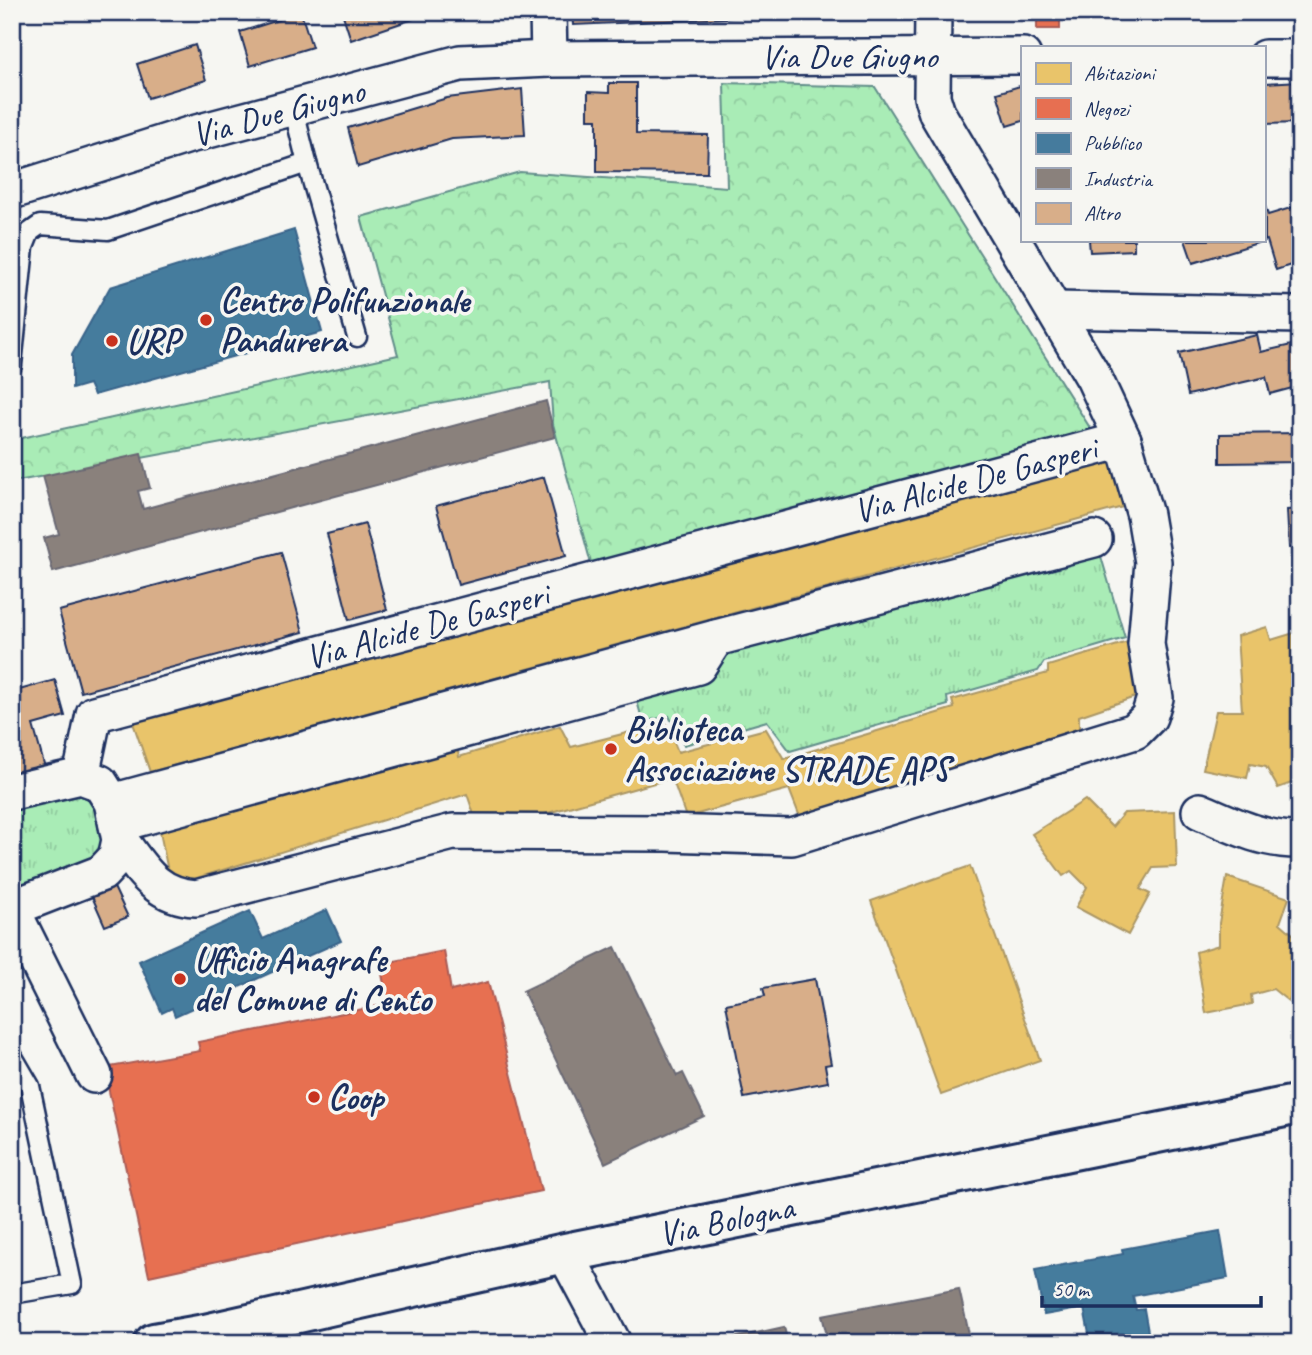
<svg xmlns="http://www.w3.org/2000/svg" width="1312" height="1355" viewBox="0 0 1312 1355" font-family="Caveat,sans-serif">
<defs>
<pattern id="grass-tufts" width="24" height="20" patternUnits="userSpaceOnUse" patternTransform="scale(1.75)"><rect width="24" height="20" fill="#a9ecb6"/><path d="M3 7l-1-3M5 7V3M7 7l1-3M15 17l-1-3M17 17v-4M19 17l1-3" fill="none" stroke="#91cb9f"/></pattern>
<pattern id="forest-crowns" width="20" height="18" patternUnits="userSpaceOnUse" patternTransform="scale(1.75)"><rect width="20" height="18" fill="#a9ecb6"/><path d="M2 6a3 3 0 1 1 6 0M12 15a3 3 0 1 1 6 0" fill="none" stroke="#91cb9f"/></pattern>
</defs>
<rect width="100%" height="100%" fill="#f6f6f2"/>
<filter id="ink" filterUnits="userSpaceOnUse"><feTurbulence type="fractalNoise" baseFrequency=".0143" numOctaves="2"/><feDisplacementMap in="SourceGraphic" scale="14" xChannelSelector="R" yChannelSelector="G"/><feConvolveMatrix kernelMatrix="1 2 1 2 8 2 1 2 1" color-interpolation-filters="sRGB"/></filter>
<g filter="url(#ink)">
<g fill="url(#grass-tufts)" stroke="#628e8a" stroke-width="2">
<polygon points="1100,553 1125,638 1044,662 1038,671 947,697 948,705 790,751 767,721 684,745 669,716 643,722 634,691 721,648"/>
<polygon points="89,790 106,836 94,866 12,891 12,800"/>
</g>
<polygon fill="url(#forest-crowns)" stroke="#628e8a" stroke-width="2" points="724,83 875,87 1097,439 593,571 553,424 550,382 12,482 12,440 398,355 361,217 520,172 727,187"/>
<g fill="#e9c46a" stroke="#ab9766" stroke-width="2">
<polygon points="1113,454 1130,505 150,772 132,720"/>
<polygon points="1267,627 1271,640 1294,633 1300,651 1300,710 1296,711 1300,725 1300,780 1278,788 1266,767 1250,764 1247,778 1203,769 1216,711 1242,711 1237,636"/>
<polygon points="1131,641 1147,693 1079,716 1079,730 800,817 789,789 686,817 672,778 480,832 467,794 171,886 160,832 456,741 459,757 560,726 571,747 666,723 678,752 766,729 784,759 954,708 952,700 1048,673 1048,666"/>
<polygon points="1085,800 1112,827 1124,813 1175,811 1177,867 1153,868 1140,889 1150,894 1128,935 1076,907 1087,887 1071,871 1063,876 1032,834"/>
<polygon points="970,866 1040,1060 941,1095 871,901"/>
<polygon points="1227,877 1289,898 1280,923 1294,935 1300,930 1300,989 1288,1001 1273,989 1251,995 1252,1004 1206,1013 1196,952 1219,945 1219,923"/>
</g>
<g fill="#e76f51" stroke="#aa5c55" stroke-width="2">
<rect x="1037" y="12" width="23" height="17"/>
<polygon points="444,951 451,991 488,982 541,1191 149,1276 104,1068 200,1051 198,1042 388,1004 380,964"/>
</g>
<g fill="#457b9d" stroke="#38648a" stroke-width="2">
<polygon points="294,230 322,332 94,395 89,384 72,389 72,355 110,287"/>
<polygon points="327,910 341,941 175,1016 172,1008 162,1013 139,961 250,911 263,939"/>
<polygon points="1220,1231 1228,1278 1133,1296 1136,1310 1144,1309 1150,1343 1071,1343 1090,1339 1084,1308 1044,1315 1035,1270 1123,1254 1122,1249"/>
</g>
<g fill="#8a817c" stroke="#696873" stroke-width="2">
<polygon points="546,401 555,437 53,572 44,538 59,534 43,476 141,454 150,488 138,491 143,509"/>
<polygon points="615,947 677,1076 683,1073 704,1116 605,1163 523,991"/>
<polygon points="959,1289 971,1343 819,1343 828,1340 822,1315"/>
<polygon points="784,1327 788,1343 726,1343 729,1339"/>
</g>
<g fill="#d8ae89" stroke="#1b2f5e" stroke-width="2">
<polygon points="342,12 411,12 413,19 351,40"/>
<rect x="464" y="12" width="66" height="3"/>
<polygon points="572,12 754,12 754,17 573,25"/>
<polygon points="301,13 312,47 250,66 240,32"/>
<polygon points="195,45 206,80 148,98 137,64"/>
<polygon points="1300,81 1300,123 1265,124 1265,83"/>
<polygon points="609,83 636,83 636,134 708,135 707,173 597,172 597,119 588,119 588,92 609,93"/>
<polygon points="1023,85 1023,121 1007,126 997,93"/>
<polygon points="522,89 525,135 452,139 358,167 348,128 447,98"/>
<polygon points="1300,205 1300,262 1276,270 1267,240 1193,263 1185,240 1265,240 1265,206 1268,215"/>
<polygon points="1089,240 1134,240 1134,250 1090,252"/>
<polygon points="1257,335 1261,352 1300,343 1300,386 1270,394 1266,377 1188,395 1179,353"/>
<polygon points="1300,433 1300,462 1220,463 1220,434"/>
<polygon points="544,477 566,556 458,585 436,506"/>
<polygon points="1300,509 1300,548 1289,548 1287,510"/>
<polygon points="365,524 387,610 349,620 327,534"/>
<polygon points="281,552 303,632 81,692 59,611"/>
<polygon points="55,680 65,716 33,725 46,771 12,777 12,692"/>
<polygon points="112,883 128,917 105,926 90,892"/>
<polygon points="815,979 831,1064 825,1065 828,1082 744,1098 726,1004 765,996 763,988"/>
</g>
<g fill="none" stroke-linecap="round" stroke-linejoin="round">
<defs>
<g id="lane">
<polyline points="293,107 307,163 357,337"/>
<polyline points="12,365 24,247 30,232 40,225 108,230 307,163"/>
<polyline points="12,1055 30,1086 72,1284 12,1294"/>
</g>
<g id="street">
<polyline points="548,12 549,59"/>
<polyline points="1265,58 1300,58"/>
<polyline points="12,191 189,135 460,63 549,59 1023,56"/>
<polyline points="1055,310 1300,315"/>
<polyline points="716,638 1094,539"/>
<polyline points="81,776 94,714 1123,440"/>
<polyline points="12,792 81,776 100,783 112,802 120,840 116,858 102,873 12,908"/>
<polyline points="112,802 716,638 698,666 117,824"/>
<path d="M 1200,811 C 1232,825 1264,841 1300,840"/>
<path d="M 120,840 C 142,870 156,896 196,898 L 453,832 L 666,833 L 792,837 L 1135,731 L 1149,717 L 1155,698 L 1146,644 L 1153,562 L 1145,515 L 1123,440 L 1094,378 L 937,113 L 932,97 L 933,12"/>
<polyline points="12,910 94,1075"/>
<polyline points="565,1253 613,1343"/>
</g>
<polyline id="secondary" points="154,1343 205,1334 565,1253 1300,1104"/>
</defs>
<use href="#lane" stroke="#1b2f5e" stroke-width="23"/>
<use href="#street" stroke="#1b2f5e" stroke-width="40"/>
<use href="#secondary" stroke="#1b2f5e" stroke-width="44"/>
<use href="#lane" stroke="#f6f6f2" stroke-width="18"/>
<use href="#street" stroke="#f6f6f2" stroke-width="35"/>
<use href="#secondary" stroke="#f6f6f2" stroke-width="38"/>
</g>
</g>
<g fill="#c8321e" stroke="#f6f6f2" stroke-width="2.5">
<circle cx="206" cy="320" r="7"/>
<circle cx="112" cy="341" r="7"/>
<circle cx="611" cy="749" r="7"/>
<circle cx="180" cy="979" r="7"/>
<circle cx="314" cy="1097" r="7"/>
</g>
<g text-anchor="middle" stroke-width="7" stroke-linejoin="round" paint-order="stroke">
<g font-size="35" fill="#1b2f5e" stroke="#f6f6f2">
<text x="849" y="68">Via Due Giugno</text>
<text transform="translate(278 112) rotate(-15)" y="12">Via Due Giugno</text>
<text transform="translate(975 479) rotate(-15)" y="12">Via Alcide De Gasperi</text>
<text transform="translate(427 625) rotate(-15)" y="12">Via Alcide De Gasperi</text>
<text transform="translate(726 1220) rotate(-12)" y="12">Via Bologna</text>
</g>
<g font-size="35" font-weight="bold" fill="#1b2f5e" stroke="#f6f6f2" text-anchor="start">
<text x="220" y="312">Centro Polifunzionale<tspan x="220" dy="40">Pandurera</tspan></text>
<text x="126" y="353">URP</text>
<text x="625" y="741">Biblioteca<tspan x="625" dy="40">Associazione STRADE APS</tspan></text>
<text x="194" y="971">Ufficio Anagrafe<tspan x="194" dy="40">del Comune di Cento</tspan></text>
<text x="328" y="1109">Coop</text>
</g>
</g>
<rect width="1312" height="1355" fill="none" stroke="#f6f6f2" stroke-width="42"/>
<rect x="21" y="21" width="1270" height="1313" fill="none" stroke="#1b2f5e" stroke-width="2.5" filter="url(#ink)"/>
<rect x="1021" y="46" width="245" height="196" fill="#f6f6f2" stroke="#9ea6b7" stroke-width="2"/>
<rect x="1036" y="63" width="35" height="21" fill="#e9c46a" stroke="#9ea6b7" stroke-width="2"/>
<text x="1084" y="80" font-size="21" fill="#1b2f5e">Abitazioni</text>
<rect x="1036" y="98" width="35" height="21" fill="#e76f51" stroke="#9ea6b7" stroke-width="2"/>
<text x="1084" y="116" font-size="21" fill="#1b2f5e">Negozi</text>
<rect x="1036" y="133" width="35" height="21" fill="#457b9d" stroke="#9ea6b7" stroke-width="2"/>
<text x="1084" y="150" font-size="21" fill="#1b2f5e">Pubblico</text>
<rect x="1036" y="168" width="35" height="21" fill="#8a817c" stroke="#9ea6b7" stroke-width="2"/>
<text x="1084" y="186" font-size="21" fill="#1b2f5e">Industria</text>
<rect x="1036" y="203" width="35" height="21" fill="#d8ae89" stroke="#9ea6b7" stroke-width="2"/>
<text x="1084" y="220" font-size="21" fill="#1b2f5e">Altro</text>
<path d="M1042 1296v10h219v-10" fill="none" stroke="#1b2f5e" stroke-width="3.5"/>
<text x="1053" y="1296" font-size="21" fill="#1b2f5e" stroke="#f6f6f2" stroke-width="5" paint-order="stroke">50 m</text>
</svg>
